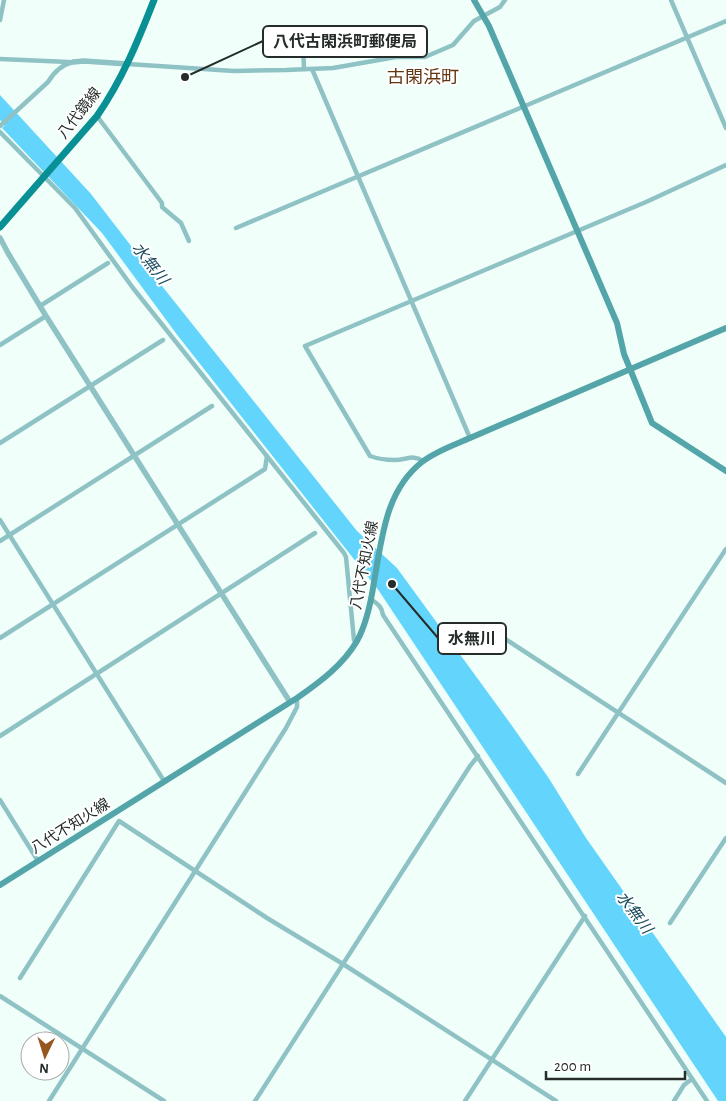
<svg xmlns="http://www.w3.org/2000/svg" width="726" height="1101" viewBox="0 0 726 1101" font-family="'Alegreya Sans','Noto Sans JP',sans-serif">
<rect width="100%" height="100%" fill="#f0fffa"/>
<polygon fill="#63d5fd" points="0,95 91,194 162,286 357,531 397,568 510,723 548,777 586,838 726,1037 726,1101 718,1101 379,591 178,336 102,233 2,128 5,125 0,120"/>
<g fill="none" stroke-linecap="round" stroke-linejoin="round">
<g stroke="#8fc2c4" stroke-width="4.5">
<polyline points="671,0 726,128"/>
<polyline points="0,20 4,0"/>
<polyline points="303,44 304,69"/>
<polyline points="0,59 69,62"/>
<polyline points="128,64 234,71 286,70 333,68 396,57 425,57 453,45 474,21 500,7 505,0"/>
<polyline points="312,69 470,438"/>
<polyline points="97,116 162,203 162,207 181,223 189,241"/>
<path d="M 0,126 L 48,82 C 54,72 61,65 73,62"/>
<polyline points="0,132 75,208 133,288 344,553 346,557 354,640 357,642"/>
<polyline points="236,228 726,21"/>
<polyline points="40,306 108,263"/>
<polyline points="0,345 46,316"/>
<polyline points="0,443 163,340"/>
<path d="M 423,461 C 413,454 406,460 395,460 C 387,460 378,459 370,456 L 305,346 L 646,202 L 726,165"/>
<polyline points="0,520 164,781"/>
<polyline points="0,541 212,406"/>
<path d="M 372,600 C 378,604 382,607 383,615 L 707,1101"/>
<polyline points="487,627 726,783"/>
<polyline points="0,638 265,469 267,456"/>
<polyline points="0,736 315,533"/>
<polyline points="578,774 726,549"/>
<polyline points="0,800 38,861"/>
<polyline points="670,923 726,838"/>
<polyline points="20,978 119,821 267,918 343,964 556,1101"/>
<polyline points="0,996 164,1101"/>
<polyline points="49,1101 286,728 297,707 297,698"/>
<polyline points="255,1101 470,766 478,756"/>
<polyline points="465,1101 585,916"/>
<polyline points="674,1101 684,1085 692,1079"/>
</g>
<g stroke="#8fc2c4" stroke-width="5.5">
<polyline points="73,62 84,61 128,64"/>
<polyline points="0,238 8,253 46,316 290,702"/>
</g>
<g stroke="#54a5a9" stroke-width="6">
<polyline points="474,0 489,26 617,323 624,354 652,423 726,471"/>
<path d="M 0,885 L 297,698 C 320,682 343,665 357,641 C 367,623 371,602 374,582 C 382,539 385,491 422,462 C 436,451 454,445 470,438 L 726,328"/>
</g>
<path stroke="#099095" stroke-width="7" d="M 0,227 L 97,116 C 122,80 138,41 154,0"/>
</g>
<g text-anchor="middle" stroke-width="4" stroke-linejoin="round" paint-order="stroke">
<g font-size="15" fill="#252c2a" stroke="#fff">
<text transform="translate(79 113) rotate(-52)" y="5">八代鏡線</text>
<text transform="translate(364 565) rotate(-79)" y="5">八代不知火線</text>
<text transform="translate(70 826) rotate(-32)" y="5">八代不知火線</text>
</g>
<g font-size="16" font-style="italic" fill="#1c4d5e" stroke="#fff">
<text transform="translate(151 263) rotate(52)" y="6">水無川</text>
<text transform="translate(635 912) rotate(53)" y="6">水無川</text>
</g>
<g font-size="18" fill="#623610" stroke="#fff">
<text x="423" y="83">古閑浜町</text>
</g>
</g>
<path fill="none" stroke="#252c2a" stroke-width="2" d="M185 77L263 41M392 584L438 638"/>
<g fill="#252c2a" stroke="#fff" stroke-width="2">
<circle cx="185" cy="77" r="5"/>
<circle cx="392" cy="584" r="5"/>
</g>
<g fill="#fff" stroke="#252c2a" stroke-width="2">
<rect x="263" y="26" width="164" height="31" rx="5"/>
<rect x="438" y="623" width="68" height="31" rx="5"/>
</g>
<g font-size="16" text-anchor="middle" font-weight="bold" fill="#252c2a">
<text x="345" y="47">八代古閑浜町郵便局</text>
<text x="472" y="644">水無川</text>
</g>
<g transform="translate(45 1056) rotate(184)"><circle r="24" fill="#ffffff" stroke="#a8abaa"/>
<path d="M0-4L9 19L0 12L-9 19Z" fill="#96561f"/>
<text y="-8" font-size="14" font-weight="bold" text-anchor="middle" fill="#252c2a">N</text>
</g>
<path d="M546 1071v8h139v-8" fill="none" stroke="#252c2a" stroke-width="2.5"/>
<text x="554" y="1071" font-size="15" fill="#252c2a" stroke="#ffffff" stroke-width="4" paint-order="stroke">200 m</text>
</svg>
